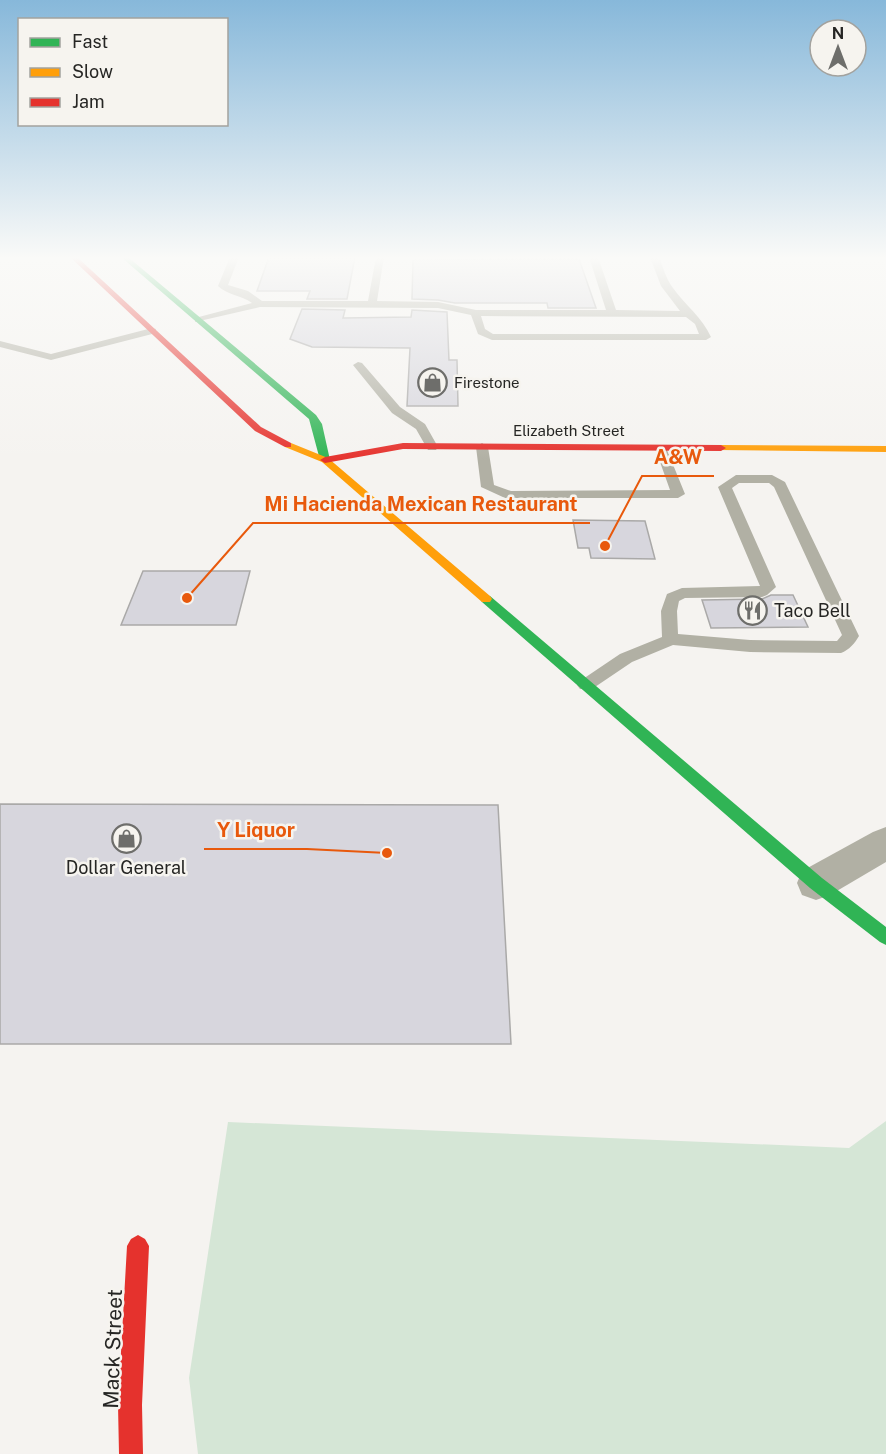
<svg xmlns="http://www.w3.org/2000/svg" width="886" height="1454" viewBox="0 0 886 1454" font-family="'Public Sans',sans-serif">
<rect width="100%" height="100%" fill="#f5f3f0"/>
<polygon fill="#d5e6d6" points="886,1121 886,1454 198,1454 189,1378 228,1122 849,1148"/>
<g fill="#d7d6dd" stroke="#aaa9a8" stroke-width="1.5">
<polygon points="269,257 355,257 347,299 307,299 310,291 257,291"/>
<polygon points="579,259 596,308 548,308 547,303 455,303 438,300 412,299 413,260"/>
<polygon points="302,309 345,310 343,318 411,317 412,310 447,312 449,360 457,360 458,406 407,406 410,348 312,347 290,339"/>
<polygon points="573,520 645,521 655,559 591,558 589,548 578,548"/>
<polygon points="143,571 250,571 236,625 121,625"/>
<polygon points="771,595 793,595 808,627 711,628 702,600 762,599"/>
<polygon points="0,804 498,805 511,1044 0,1044"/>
</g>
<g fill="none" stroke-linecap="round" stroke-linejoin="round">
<g fill="#b1b0a4" fill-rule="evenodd">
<path d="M 230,257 L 239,257 L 228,285 L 248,291 L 262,301 L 368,301 L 376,257 L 384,257 L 377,301 L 438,302 L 476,310 L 606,310 L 589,257 L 598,257 L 616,310 L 680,311 L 661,286 L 650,257 L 659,257 C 663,267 666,279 673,288 C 686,306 702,317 711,337 L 706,340 L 492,340 L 478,334 L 471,315 L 438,308 L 260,307 L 195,322 L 195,318 L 252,303 C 241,295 227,295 218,286 ZM 481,316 L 686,317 L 695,324 L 699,334 L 493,334 L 485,329 Z"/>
<polygon points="152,328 156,329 156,333 51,360 0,347 0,341 51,354"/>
<polygon points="358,362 362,363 400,407 425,424 438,447 436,450 428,450 416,429 392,413 353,365"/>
<polygon points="482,443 488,447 494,485 511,491 670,490 655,448 657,445 665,445 685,494 678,498 505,498 481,487 476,447"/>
<path d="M 736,475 L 772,475 L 785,482 L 859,636 C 855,643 849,650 841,653 L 750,652 L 673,645 L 632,662 L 592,689 L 580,689 L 577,685 L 580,681 L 620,654 L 662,637 L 661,611 L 667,594 L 682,588 L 760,586 L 718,487 ZM 739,483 L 769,483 L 774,487 L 842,635 L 837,641 L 750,640 L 678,634 L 677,611 L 679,601 L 685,598 L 762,597 L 767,595 L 776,587 L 732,488 Z"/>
</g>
<polygon fill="#b1b0a4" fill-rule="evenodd" points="886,827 886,862 830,895 816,900 802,895 797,883 802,871 873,832"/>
<g fill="#30b455" fill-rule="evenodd">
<polygon points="121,257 128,257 316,415 322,424 330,460 328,462 320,460 309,419"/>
<polygon points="486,595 490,596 822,878 886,927 886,945 880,942 810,888 482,602 480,599 482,596"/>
</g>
<g fill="#ff9f0a" fill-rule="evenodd">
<polygon points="285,443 291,443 328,458 490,596 492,599 490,602 482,602 322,462 285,447"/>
<polygon points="721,445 886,446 886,452 718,450 716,448"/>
</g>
<g fill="#e5322d" fill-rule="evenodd">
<polygon points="70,257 77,257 261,427 291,443 291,447 285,447 255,431"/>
<polygon points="403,443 721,445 726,448 721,451 403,449 325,463 320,460 325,457"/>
<polygon points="138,1235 145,1239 149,1246 142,1405 143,1454 119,1454 118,1405 127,1246 131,1239"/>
</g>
</g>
<linearGradient id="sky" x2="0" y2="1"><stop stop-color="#87b8da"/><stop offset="0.56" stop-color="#fafaf8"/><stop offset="1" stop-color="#fafaf8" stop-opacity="0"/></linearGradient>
<rect width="886" height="461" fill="url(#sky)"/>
<defs>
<symbol id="shop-ring" viewBox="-11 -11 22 22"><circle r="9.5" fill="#f6f4ef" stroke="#6e6e6b" stroke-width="1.5"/><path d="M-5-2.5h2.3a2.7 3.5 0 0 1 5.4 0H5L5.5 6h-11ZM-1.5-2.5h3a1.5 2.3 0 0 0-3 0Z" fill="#6e6e6b"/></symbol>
<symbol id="restaurant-ring" viewBox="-11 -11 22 22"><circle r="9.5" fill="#f6f4ef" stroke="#6e6e6b" stroke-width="1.5"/><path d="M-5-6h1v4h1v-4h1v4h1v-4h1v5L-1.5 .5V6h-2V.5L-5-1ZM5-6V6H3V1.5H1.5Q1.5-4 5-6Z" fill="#6e6e6b"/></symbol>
</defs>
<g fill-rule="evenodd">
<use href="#shop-ring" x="416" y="366" width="33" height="33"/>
<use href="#restaurant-ring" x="736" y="594" width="33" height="33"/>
<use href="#shop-ring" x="110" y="822" width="33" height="33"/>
</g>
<g text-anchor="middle" stroke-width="5" stroke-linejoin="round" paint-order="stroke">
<g font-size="15" fill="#262624" stroke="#f6f4ef" text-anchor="start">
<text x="454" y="388">Firestone</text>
</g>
<g font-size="15" fill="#262624" stroke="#f6f4ef">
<text x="569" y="436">Elizabeth Street</text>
</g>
<g font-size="18" fill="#262624" stroke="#f6f4ef" text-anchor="start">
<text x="774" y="617">Taco Bell</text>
<text x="126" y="874" text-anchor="middle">Dollar General</text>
</g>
<g font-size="21" fill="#262624" stroke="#f6f4ef">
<text transform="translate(113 1349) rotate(-88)" y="7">Mack Street</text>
</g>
</g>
<path fill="none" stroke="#e8590c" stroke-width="2" d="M605 546L642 476H714M187 598L253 523H590M387 853L307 849H204"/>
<g fill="#e8590c" stroke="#f6f4ef" stroke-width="2">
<circle cx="605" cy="546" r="6"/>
<circle cx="187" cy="598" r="6"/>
<circle cx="387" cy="853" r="6"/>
</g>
<g font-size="20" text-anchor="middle" font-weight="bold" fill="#e8590c" stroke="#f6f4ef" stroke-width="5" stroke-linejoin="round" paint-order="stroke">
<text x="678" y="464">A&amp;W</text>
<text x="421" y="511">Mi Hacienda Mexican Restaurant</text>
<text x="256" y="837">Y Liquor</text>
</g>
<rect x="18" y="18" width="210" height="108" fill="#f6f4ef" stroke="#a3a29e" stroke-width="1.5"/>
<rect x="30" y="38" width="30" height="9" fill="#30b455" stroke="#a3a29e" stroke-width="1.5"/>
<text x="72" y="48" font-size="18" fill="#262624">Fast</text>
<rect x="30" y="68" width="30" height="9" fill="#ff9f0a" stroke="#a3a29e" stroke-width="1.5"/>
<text x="72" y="78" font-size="18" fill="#262624">Slow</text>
<rect x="30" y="98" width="30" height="9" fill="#e5322d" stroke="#a3a29e" stroke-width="1.5"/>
<text x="72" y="108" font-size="18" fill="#262624">Jam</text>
<g transform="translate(838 48)"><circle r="28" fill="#f6f4ef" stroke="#a3a29e" stroke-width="1.5"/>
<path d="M0-4.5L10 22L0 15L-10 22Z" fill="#6e6e6b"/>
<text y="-9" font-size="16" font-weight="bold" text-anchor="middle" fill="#262624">N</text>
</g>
</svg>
